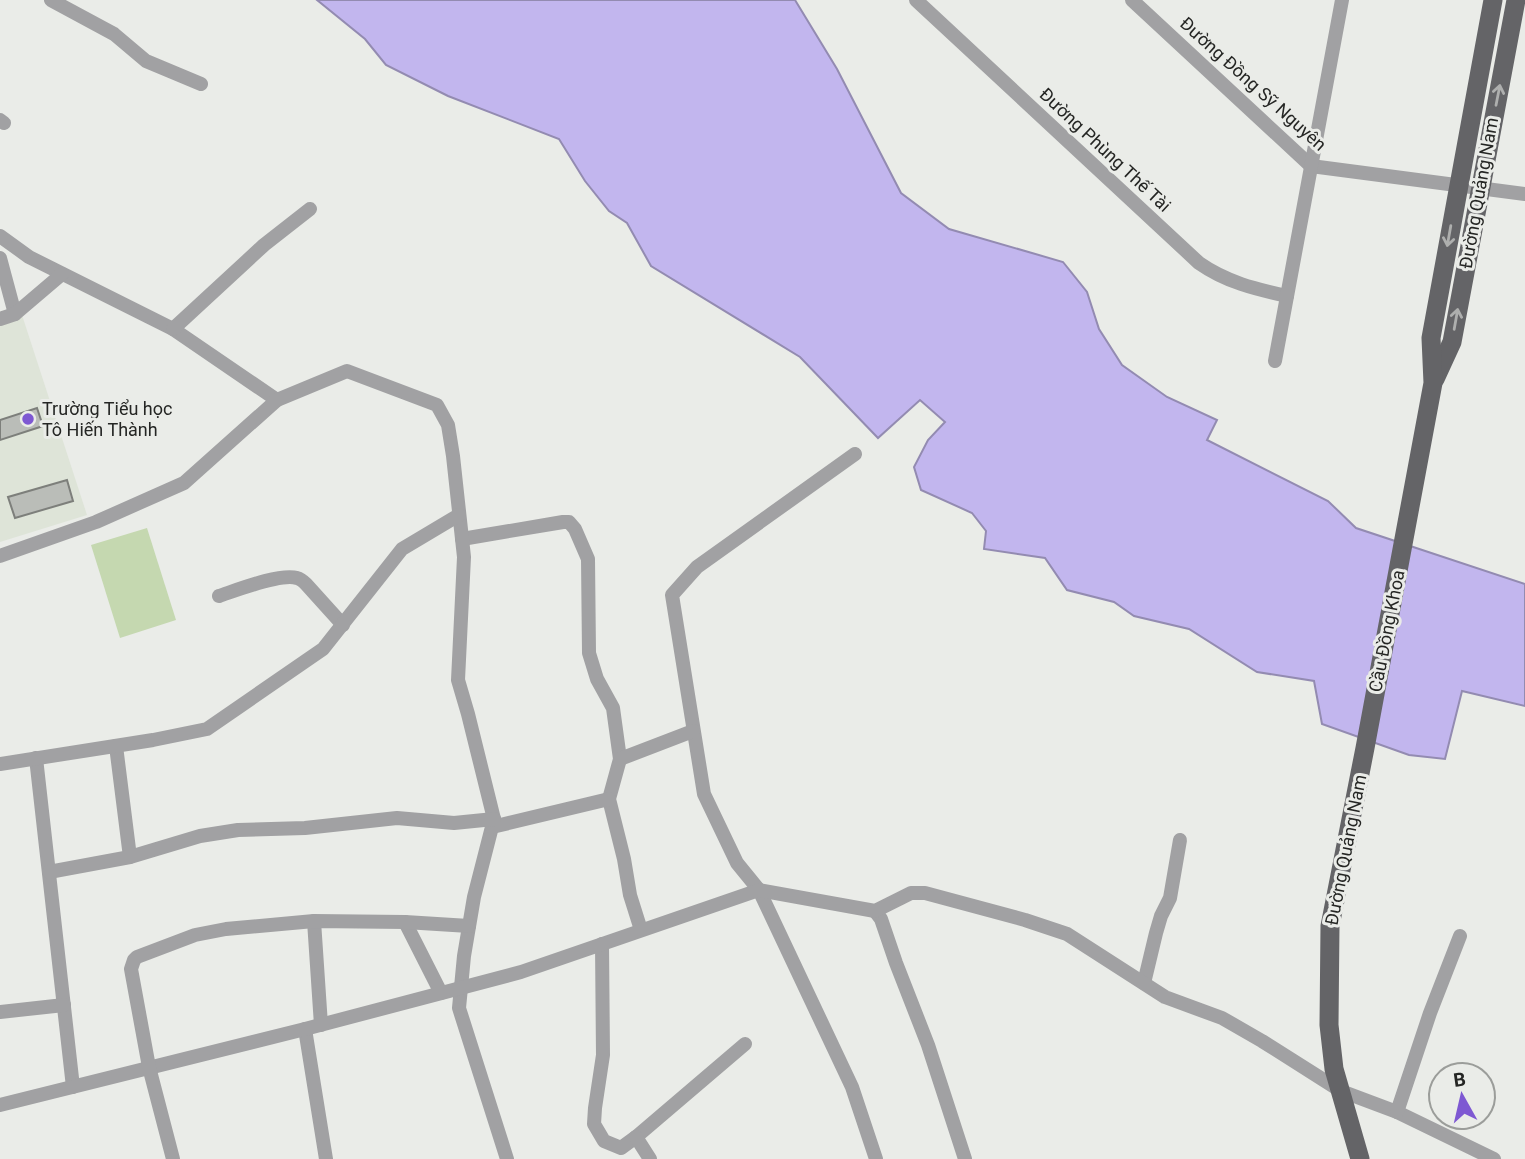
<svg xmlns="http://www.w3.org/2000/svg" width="1525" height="1159" viewBox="0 0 1525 1159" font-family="Roboto,sans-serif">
<rect width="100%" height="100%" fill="#eaece8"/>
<polygon fill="#dee4d8" points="22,315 87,515 0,542 0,322"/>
<polygon fill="#c5d8b0" points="147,528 176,620 120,638 91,545"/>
<polygon fill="#c2b6ee" stroke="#938bb1" stroke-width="2" points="317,0 795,0 837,69 901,193 949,229 1063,262 1087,292 1099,329 1122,365 1167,397 1217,420 1207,440 1328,501 1356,528 1525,584 1525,706 1462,691 1445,759 1409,755 1322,724 1314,681 1257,672 1189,629 1134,616 1114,602 1067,590 1045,558 984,549 986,531 972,513 921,490 914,467 928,440 945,422 920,400 878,438 800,357 651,266 627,223 609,211 585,181 559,139 448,96 386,65 365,39"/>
<g fill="#babdb8" stroke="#7d7f7b" stroke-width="2">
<polygon points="37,408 43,426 0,440 0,420"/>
<polygon points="67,480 73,501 15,518 8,497"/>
</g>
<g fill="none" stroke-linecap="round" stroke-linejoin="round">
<g stroke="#a1a1a3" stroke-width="14">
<polyline points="51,0 114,34 146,61 201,84"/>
<path d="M 916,0 L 1199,263 C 1226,282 1255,289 1287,296"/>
<polyline points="1132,0 1311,166 1525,194"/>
<polyline points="0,120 4,123"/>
<polyline points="0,236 29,257 173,329 277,400"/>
<polyline points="0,258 15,314"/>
<polyline points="0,319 15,314 62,274"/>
<polyline points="173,329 264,245 310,209"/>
<polyline points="1275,361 1342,0"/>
<polyline points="855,454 697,567 672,595 704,794 737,863 759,890 852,1087 876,1159"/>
<polyline points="462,539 563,522 569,522 575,529 588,559 589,653 597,679 613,708 620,759 609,799 624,859 630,895 641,930"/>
<polyline points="0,556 96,522 184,483 277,400 347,371 437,405 448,425 453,456 464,557 458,680 468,714 494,819 474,897 464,956 459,1008 507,1159"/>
<path d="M 219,596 C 237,590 280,573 297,578 C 301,579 303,581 306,584 L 343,625"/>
<polyline points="116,746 130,857"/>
<polyline points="36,758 73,1087"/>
<polyline points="620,759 693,731"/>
<polyline points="0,764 153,740 207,729 323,649 402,549 459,515"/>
<polyline points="492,827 609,799"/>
<polyline points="49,872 130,857 200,836 238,830 305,828 397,818 454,823 494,819"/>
<polyline points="875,911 881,919 896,963 928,1045 965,1159"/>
<polyline points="314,921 321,1025"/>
<polyline points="405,922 441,993"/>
<polyline points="602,944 603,1055 595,1108 594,1124 604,1141 621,1148 636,1137 745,1044"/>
<polyline points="1144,983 1156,933 1161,916 1170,898 1180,840"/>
<polyline points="0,1012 64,1005"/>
<polyline points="305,1029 326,1159"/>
<polyline points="0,1105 305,1029 521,972 759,890 875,911 911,893 925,893 1025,920 1067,934 1165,997 1222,1018 1262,1041 1341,1091 1397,1112 1494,1159"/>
<polyline points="1397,1112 1430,1013 1460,936"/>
<polyline points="636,1137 650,1159"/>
<polyline points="173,1159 149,1067 131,969 134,960 137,957 195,935 226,929 314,921 405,922 469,926"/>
</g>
<g stroke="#646467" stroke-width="19">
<polyline points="1435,379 1452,342 1516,0"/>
<polyline points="1360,1159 1334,1069 1329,1025 1330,926 1365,748 1433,383 1431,338 1493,0"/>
</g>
</g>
<defs><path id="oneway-shaft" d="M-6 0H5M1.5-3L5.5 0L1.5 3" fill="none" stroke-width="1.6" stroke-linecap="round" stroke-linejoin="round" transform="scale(1.75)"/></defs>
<g stroke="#aeafae">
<use href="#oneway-shaft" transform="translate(1498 95) rotate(-79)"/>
<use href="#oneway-shaft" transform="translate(1449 236) rotate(100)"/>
<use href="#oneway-shaft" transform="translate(1456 319) rotate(-80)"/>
</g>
<circle fill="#7e58d2" stroke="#eaece8" stroke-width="2.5" cx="28" cy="419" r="7"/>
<g text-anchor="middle" stroke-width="6" stroke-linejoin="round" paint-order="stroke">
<g font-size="18" fill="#252624" stroke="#eaece8">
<text transform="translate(1253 84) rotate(42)" y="6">Đường Đồng Sỹ Nguyên</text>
<text transform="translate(1105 150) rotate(43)" y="6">Đường Phùng Thế Tài</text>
<text transform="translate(1479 193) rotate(-80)" y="6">Đường Quảng Nam</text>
<text transform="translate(1387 631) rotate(-79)" y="6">Cầu Đồng Khoa</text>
<text transform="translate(1346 850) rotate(-79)" y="6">Đường Quảng Nam</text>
</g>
<g font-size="18" fill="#252624" stroke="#eaece8" text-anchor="start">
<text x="42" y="415">Trường Tiểu học<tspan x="42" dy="21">Tô Hiến Thành</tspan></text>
</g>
</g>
<g transform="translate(1462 1096) rotate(352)"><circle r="33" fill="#eaece8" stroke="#9b9d9a" stroke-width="2"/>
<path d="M0-5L12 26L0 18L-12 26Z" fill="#7e58d2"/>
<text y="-10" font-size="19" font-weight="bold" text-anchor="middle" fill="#252624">B</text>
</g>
</svg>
